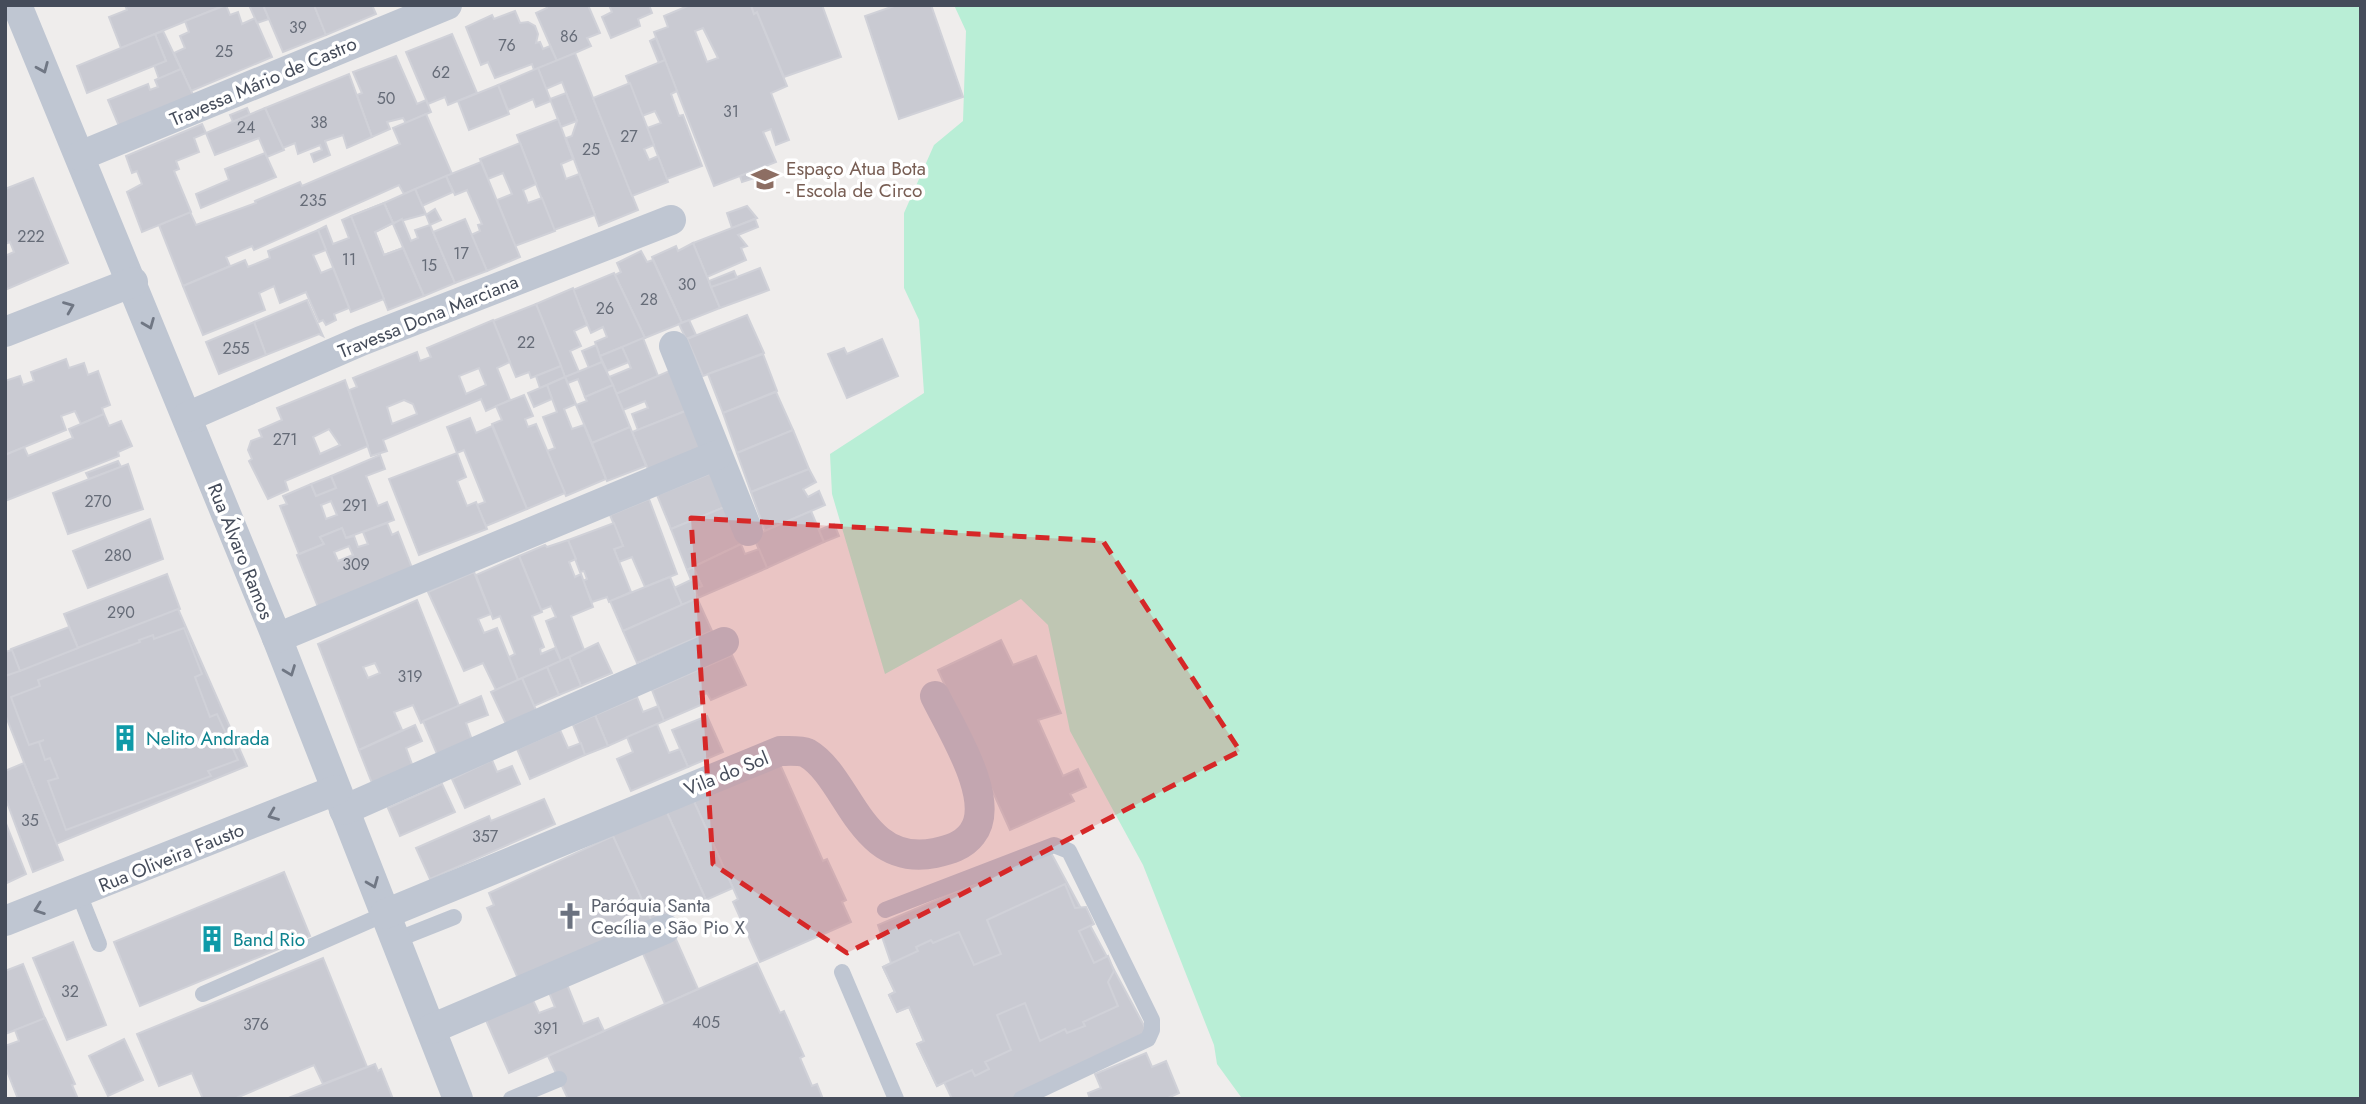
<svg xmlns="http://www.w3.org/2000/svg" width="2366" height="1104" viewBox="0 0 2366 1104" font-family="Jost,sans-serif">
<rect width="100%" height="100%" fill="#efedec"/>
<polygon fill="#b9eed6" points="954,5 2361,5 2361,1099 1241,1097 1217,1064 1214,1045 1143,865 1070,731 1048,625 1021,599 885,674 832,494 830,454 924,393 919,320 904,288 904,213 934,145 963,121 966,31"/>
<g fill="#c9cad2" stroke="#d0d1d8" stroke-width="2" fill-rule="evenodd">
<polygon points="125,5 225,5 121,48 109,17 127,10"/>
<polygon points="226,5 230,15 238,12 242,24 255,18 272,57 191,91 174,53 185,48 180,36 189,32 185,21"/>
<polygon points="249,5 263,5 269,19 257,23"/>
<polygon points="263,5 314,5 326,35 283,52"/>
<polygon points="314,5 372,5 376,14 326,35"/>
<polygon points="546,5 588,5 600,33 587,38 591,46 557,61 536,13 547,8"/>
<polygon points="609,5 649,5 652,13 638,19 640,26 611,38 602,17 612,12"/>
<path d="M 690,5 L 751,5 L 754,14 L 757,12 L 787,86 L 771,93 L 789,140 L 776,145 L 771,129 L 763,132 L 776,162 L 714,186 L 654,32 L 668,27 L 664,16 ZM 703,28 L 718,58 L 707,62 L 695,31 Z"/>
<polygon points="751,5 822,5 841,57 784,77 757,12 754,14"/>
<polygon points="897,5 931,5 963,97 899,119 865,16"/>
<polygon points="515,11 520,23 528,22 535,26 538,34 536,43 540,42 543,49 550,46 557,61 534,70 532,64 495,78 488,62 481,65 466,27 492,15 494,19"/>
<polygon points="163,31 181,69 159,79 154,65 166,61 155,34"/>
<polygon points="155,34 166,61 87,93 77,66"/>
<polygon points="452,34 477,93 448,105 445,97 428,104 406,52"/>
<polygon points="656,38 665,60 659,63 650,41"/>
<polygon points="575,53 638,210 599,226 566,138 572,136 577,121 562,82 546,89 538,68"/>
<polygon points="396,56 417,104 426,100 431,112 406,123 403,118 387,122 390,129 372,137 357,95 362,93 353,72"/>
<polygon points="665,60 677,91 671,94 679,116 683,115 702,166 667,179 647,128 661,123 655,111 642,116 626,76"/>
<polygon points="538,68 551,101 536,107 533,99 508,110 498,85"/>
<polygon points="181,69 195,99 121,131 108,100 148,84 150,90 158,87 155,80"/>
<polygon points="349,74 372,137 347,148 343,135 325,141 330,155 314,162 311,154 322,150 320,145 298,154 295,143 283,148 265,108"/>
<polygon points="630,83 654,145 644,149 649,160 658,156 668,182 632,196 593,98"/>
<polygon points="498,85 509,114 469,130 458,101"/>
<polygon points="566,93 577,121 561,127 550,99"/>
<polygon points="247,108 250,115 233,122 230,115"/>
<polygon points="265,108 284,150 267,157 259,138 215,155 206,133"/>
<polygon points="426,114 452,174 404,194 399,185 254,250 252,246 226,257 230,266 183,286 159,225 190,212 196,225 256,203 255,201 300,182 302,186 400,144 393,128"/>
<polygon points="558,119 573,159 561,164 566,179 579,174 595,215 554,230 517,135"/>
<polygon points="202,124 206,133 194,138 199,152 176,161 179,169 174,171 191,212 142,232 127,192 142,184 137,171 132,173 126,156"/>
<polygon points="520,143 536,184 523,190 528,203 542,198 555,231 515,246 497,200 512,194 503,173 488,179 480,159"/>
<polygon points="265,153 276,177 201,208 196,194 229,180 225,169"/>
<polygon points="481,162 520,257 487,271 471,235 480,231 478,225 482,224 467,190 455,195 446,176"/>
<polygon points="765,166 767,174 742,182 740,176"/>
<polygon points="446,176 453,192 422,206 415,189"/>
<polygon points="33,178 68,263 5,290 5,256 14,252 10,242 5,244 5,189"/>
<polygon points="415,189 426,214 393,223 384,203"/>
<polygon points="384,203 393,223 375,232 384,255 403,248 420,286 384,300 351,216"/>
<polygon points="384,203 393,223 375,232 384,255 403,248 424,296 388,310 351,216"/>
<polygon points="747,206 757,218 732,228 727,213"/>
<polygon points="435,209 441,220 430,225 426,215"/>
<polygon points="351,216 384,299 351,312 318,230 326,226 333,244 349,238 342,220"/>
<polygon points="402,219 411,241 418,238 415,230 430,225 455,283 424,296 393,224"/>
<polygon points="465,219 487,271 455,283 433,232"/>
<polygon points="755,219 758,227 738,235 747,246 741,248 746,260 707,277 693,243"/>
<polygon points="318,230 326,250 313,255 321,273 333,268 349,308 334,314 336,320 326,325 323,320 319,322 306,292 280,303 274,286 259,293 265,310 203,335 183,286 245,260 248,267 270,258 268,251"/>
<polygon points="693,243 720,308 682,323 652,257 676,246 678,251"/>
<polygon points="641,251 647,262 653,260 682,323 645,338 615,275 621,272 617,263"/>
<polygon points="760,268 769,290 720,308 711,287"/>
<polygon points="734,271 737,278 711,287 709,281"/>
<polygon points="614,273 645,338 600,356 595,342 607,337 603,327 591,333 573,290"/>
<polygon points="573,288 587,325 574,331 581,346 570,351 579,372 565,377 536,304"/>
<polygon points="307,300 323,336 319,334 266,355 254,322"/>
<polygon points="536,304 561,366 531,378 529,372 516,377 493,321"/>
<polygon points="747,315 764,353 703,376 687,339"/>
<path d="M 493,320 L 510,362 L 497,368 L 510,400 L 486,411 L 481,399 L 383,440 L 387,451 L 371,456 L 349,390 L 357,387 L 353,378 L 417,352 L 420,361 L 431,357 L 427,348 ZM 479,368 L 486,385 L 466,394 L 459,376 ZM 404,400 L 413,404 L 417,414 L 392,424 L 387,407 Z"/>
<polygon points="689,320 696,335 686,339 679,324"/>
<polygon points="254,322 266,355 219,374 206,342"/>
<polygon points="643,338 658,376 616,394 609,377 631,368 622,347"/>
<polygon points="882,339 898,376 847,398 828,354 844,348 847,354"/>
<polygon points="596,345 602,362 589,368 582,351"/>
<polygon points="622,347 629,362 607,371 600,356"/>
<polygon points="763,354 777,391 723,413 708,374"/>
<polygon points="66,359 69,368 84,363 88,375 98,371 110,405 102,408 104,414 81,424 75,411 61,416 66,430 5,455 5,381 20,376 23,385 34,381 31,372"/>
<polygon points="602,362 613,385 585,397 578,379 568,383 565,377"/>
<polygon points="561,366 565,377 540,388 536,376"/>
<polygon points="674,369 690,409 638,430 632,414 648,408 645,401 623,410 616,394"/>
<polygon points="565,377 576,404 564,409 572,429 584,425 606,479 566,496 547,451 555,448 543,417 557,412 547,385"/>
<path d="M 345,380 L 368,446 L 285,481 L 288,490 L 268,499 L 249,461 L 252,459 L 248,450 L 251,441 L 262,437 L 259,430 L 282,420 L 277,408 ZM 329,429 L 340,445 L 320,454 L 313,437 Z"/>
<polygon points="547,385 552,399 534,407 528,393"/>
<polygon points="613,385 630,427 592,443 576,405 587,401 585,397"/>
<polygon points="776,392 793,430 737,453 723,413"/>
<polygon points="524,395 533,416 525,419 528,427 536,424 565,493 527,509 492,424 502,420 496,406"/>
<polygon points="688,410 704,450 648,469 632,432"/>
<polygon points="104,414 109,426 121,421 132,446 118,452 119,456 5,501 5,455 24,447 28,456 73,438 69,429"/>
<polygon points="470,418 476,433 492,426 527,509 486,526 477,505 485,502 464,450 457,453 447,427"/>
<polygon points="630,427 646,466 607,481 592,443"/>
<polygon points="793,430 809,469 751,492 737,453"/>
<polygon points="457,453 466,477 457,481 467,506 476,502 487,529 419,555 389,479"/>
<path d="M 380,455 L 385,469 L 366,476 L 378,506 L 387,502 L 394,520 L 346,538 L 342,528 L 320,537 L 324,544 L 299,554 L 280,506 L 287,504 L 283,496 L 311,484 L 316,496 L 336,488 L 331,476 ZM 331,501 L 337,515 L 326,519 L 321,505 Z"/>
<polygon points="118,461 121,467 89,479 86,473"/>
<polygon points="128,464 143,509 68,534 53,493"/>
<polygon points="809,469 816,482 803,489 808,497 819,491 825,505 765,531 751,492"/>
<polygon points="714,472 727,506 671,529 657,495"/>
<polygon points="331,476 336,488 316,496 311,484"/>
<polygon points="649,499 677,574 645,587 632,557 619,562 614,549 623,546 610,515"/>
<polygon points="727,506 741,544 687,570 671,529"/>
<polygon points="811,511 824,542 767,568 753,536"/>
<polygon points="150,519 163,559 88,588 73,551"/>
<path d="M 387,523 L 392,535 L 398,532 L 412,568 L 318,607 L 297,555 L 324,544 L 320,537 L 342,528 L 346,538 L 354,536 L 358,547 L 368,544 L 363,532 ZM 349,546 L 353,555 L 338,561 L 334,552 Z"/>
<polygon points="614,523 623,546 614,549 631,592 609,602 607,597 592,602 583,581 587,579 584,571 580,572 568,540"/>
<polygon points="834,524 839,536 824,542 819,530"/>
<polygon points="568,540 576,559 569,562 575,577 581,574 593,607 571,616 584,650 561,661 546,621 556,617 551,606 541,610 519,556 545,545 547,547"/>
<polygon points="741,544 745,554 759,549 767,568 698,598 694,589 702,586 693,567"/>
<polygon points="519,556 542,612 532,616 544,647 540,649 541,654 555,648 561,661 518,680 509,657 515,654 500,616 493,619 476,575"/>
<polygon points="693,567 702,586 694,589 698,598 682,605 674,588 691,580 687,570"/>
<polygon points="474,572 491,614 478,619 484,633 497,628 518,680 496,690 483,663 464,671 428,592"/>
<polygon points="167,574 180,609 78,648 64,614"/>
<polygon points="670,577 682,605 623,631 610,601"/>
<polygon points="697,598 712,631 637,663 623,631"/>
<path d="M 417,600 L 459,706 L 421,723 L 413,705 L 394,712 L 402,730 L 359,750 L 318,644 ZM 375,663 L 380,673 L 368,678 L 363,667 Z"/>
<polygon points="178,609 247,766 56,844 5,714 5,676"/>
<polygon points="69,627 78,648 20,671 11,649"/>
<polygon points="184,628 202,674 195,677 210,717 217,714 238,760 208,771 211,776 66,830 48,781 58,778 50,758 45,760 39,742 44,740 29,745 11,697 40,686 38,680 140,642 139,640 153,635 154,639"/>
<polygon points="1001,640 1013,665 1036,656 1061,713 1038,720 1063,776 1078,769 1086,787 1070,794 1074,801 1010,830 938,670"/>
<polygon points="598,643 612,673 581,686 569,657"/>
<polygon points="12,650 20,671 5,676 5,652"/>
<polygon points="732,655 746,685 711,700 707,693 699,696 703,704 664,721 652,690"/>
<polygon points="569,657 581,686 559,695 547,667"/>
<polygon points="547,667 559,695 534,706 522,678"/>
<polygon points="522,678 536,710 506,724 491,692"/>
<polygon points="481,696 488,715 466,723 472,740 437,754 423,721"/>
<polygon points="637,697 643,712 658,706 664,721 608,746 595,715"/>
<polygon points="595,715 608,746 585,755 573,725"/>
<polygon points="707,716 723,752 688,767 672,730"/>
<polygon points="657,724 669,753 680,749 688,767 631,791 617,759 633,752 627,737"/>
<polygon points="415,725 422,741 406,748 413,767 372,783 359,750"/>
<polygon points="560,730 568,748 581,743 585,755 530,779 517,749"/>
<polygon points="492,760 497,772 512,766 520,784 465,808 452,779"/>
<polygon points="779,762 823,861 827,859 846,900 842,902 851,922 760,962 733,902 738,899 692,797"/>
<polygon points="24,763 63,860 33,872 5,797 5,771"/>
<polygon points="442,784 455,812 400,836 388,808"/>
<polygon points="692,797 733,888 706,900 665,808"/>
<polygon points="544,799 555,824 430,879 416,848 489,816 491,821"/>
<polygon points="665,808 706,900 653,924 611,832"/>
<polygon points="5,821 26,874 7,883 5,879"/>
<polygon points="613,836 653,924 520,983 487,908 494,905 489,893"/>
<polygon points="1050,851 1148,1033 1016,1099 952,1099 944,1082 937,1086 917,1044 924,1041 909,1007 897,1012 889,995 895,992 883,967 891,963 878,925"/>
<polygon points="284,872 310,936 140,1006 114,942"/>
<polygon points="1065,884 1075,908 1086,907 1094,924 1079,931 1094,963 1108,956 1114,971 1108,982 1118,1006 1083,1022 1085,1026 1067,1033 1065,1029 1040,1041 1025,1003 997,1015 1011,1050 985,1062 989,1069 975,1076 972,1070 937,1086 917,1044 924,1041 909,1007 897,1012 889,995 895,992 883,967 918,951 916,947 931,940 933,943 959,932 974,965 1001,954 987,920"/>
<polygon points="674,935 698,989 665,1004 641,949"/>
<polygon points="73,942 106,1025 67,1040 33,958"/>
<polygon points="323,958 367,1067 323,1084 314,1065 234,1099 203,1099 192,1073 159,1086 137,1034"/>
<polygon points="757,963 780,1013 784,1011 804,1056 800,1058 812,1086 817,1084 823,1099 568,1099 548,1056"/>
<polygon points="23,964 45,1019 5,1034 5,971"/>
<polygon points="566,982 583,1024 598,1018 604,1031 509,1073 485,1018 532,998 539,1013 555,1007 548,990"/>
<polygon points="45,1018 75,1084 72,1085 78,1099 18,1099 5,1066 5,1046 19,1041 15,1030"/>
<polygon points="124,1039 143,1080 108,1096 89,1056"/>
<polygon points="1146,1053 1152,1067 1166,1061 1179,1093 1166,1099 1090,1099 1088,1093 1101,1088 1095,1074"/>
<polygon points="375,1064 378,1071 381,1069 393,1099 286,1099"/>
</g>
<g fill="none" stroke-linecap="round" stroke-linejoin="round">
<g stroke="#bfc6d2" stroke-width="16">
<polyline points="79,894 99,944"/>
<polyline points="885,910 1054,845 1069,851 1152,1020 1152,1030 1148,1039 1021,1099"/>
<polyline points="396,940 454,917"/>
<polyline points="842,972 896,1099"/>
<polyline points="203,994 385,914"/>
<polyline points="511,1099 559,1079"/>
</g>
<g stroke="#bfc6d2" stroke-width="30">
<polyline points="17,5 277,638 458,1099"/>
<polyline points="80,156 447,5"/>
<polyline points="5,332 133,282"/>
<polyline points="674,346 748,531"/>
<polyline points="187,417 361,341 671,220"/>
<polyline points="277,638 717,455"/>
<polyline points="344,810 724,642"/>
<path d="M 385,914 L 780,751 C 788,751 800,750 807,753 C 850,778 859,868 935,853 C 949,850 963,846 972,834 C 998,801 951,729 935,696"/>
<polyline points="5,921 336,790"/>
<polyline points="431,1029 665,929"/>
</g>
</g>
<defs><path id="oneway-chevron" d="M-2-3.5L2.5 0L-2 3.5" fill="none" stroke-width="1.6" stroke-linecap="round" stroke-linejoin="round" transform="scale(1.75)"/></defs>
<g stroke="#707784">
<use href="#oneway-chevron" transform="translate(43 68) rotate(67)"/>
<use href="#oneway-chevron" transform="translate(69 307) rotate(-22)"/>
<use href="#oneway-chevron" transform="translate(149 324) rotate(68)"/>
<use href="#oneway-chevron" transform="translate(290 671) rotate(69)"/>
<use href="#oneway-chevron" transform="translate(273 815) rotate(158)"/>
<use href="#oneway-chevron" transform="translate(373 883) rotate(68)"/>
<use href="#oneway-chevron" transform="translate(39 909) rotate(160)"/>
</g>
<path fill="#d62828" fill-opacity="0.2" stroke="#d62828" stroke-width="5" stroke-dasharray="14 9" stroke-linejoin="round" d="M 691,518 L 1103,541 L 1240,751 L 847,953 L 713,864 Z"/>
<defs>
<symbol id="school-bare" viewBox="-9 -9 18 18"><path d="M0-5L7-2L0 1L-7-2ZM-4 1L0 2.5L4 1V4Q0 6-4 4Z" fill="#8d6e63" stroke="#fff" stroke-width="2.5" paint-order="stroke"/></symbol>
<symbol id="building-bare" viewBox="-9 -9 18 18"><path d="M-4-6H4V6H1V3H-1V6H-4ZM-2.5-4.3h1.7v1.8h-1.7ZM.8-4.3h1.7v1.8H.8ZM-2.5-1h1.7V.8h-1.7ZM.8-1h1.7V.8H.8Z" fill="#0f9aa8" stroke="#fff" stroke-width="2.5" paint-order="stroke"/></symbol>
<symbol id="church-bare" viewBox="-9 -9 18 18"><path d="M-1.2-6h2.4v3.5h3.3v2.4h-3.3V6h-2.4V-.1h-3.3v-2.4h3.3Z" fill="#6b7280" stroke="#fff" stroke-width="2.5" paint-order="stroke"/></symbol>
</defs>
<g fill-rule="evenodd">
<use href="#school-bare" x="746" y="160" width="38" height="38"/>
<use href="#building-bare" x="106" y="719" width="38" height="38"/>
<use href="#church-bare" x="551" y="897" width="38" height="38"/>
<use href="#building-bare" x="193" y="920" width="38" height="38"/>
</g>
<g text-anchor="middle" stroke-width="7" stroke-linejoin="round" paint-order="stroke">
<g font-size="16" fill="#666c78">
<text x="298" y="33">39</text>
<text x="569" y="42">86</text>
<text x="507" y="51">76</text>
<text x="224" y="57">25</text>
<text x="441" y="78">62</text>
<text x="386" y="104">50</text>
<text x="731" y="117">31</text>
<text x="319" y="128">38</text>
<text x="246" y="133">24</text>
<text x="629" y="142">27</text>
<text x="591" y="155">25</text>
<text x="313" y="206">235</text>
<text x="31" y="242">222</text>
<text x="461" y="259">17</text>
<text x="349" y="265">11</text>
<text x="429" y="271">15</text>
<text x="687" y="290">30</text>
<text x="649" y="305">28</text>
<text x="605" y="314">26</text>
<text x="526" y="348">22</text>
<text x="236" y="354">255</text>
<text x="285" y="445">271</text>
<text x="98" y="507">270</text>
<text x="355" y="511">291</text>
<text x="118" y="561">280</text>
<text x="356" y="570">309</text>
<text x="121" y="618">290</text>
<text x="410" y="682">319</text>
<text x="30" y="826">35</text>
<text x="485" y="842">357</text>
<text x="70" y="997">32</text>
<text x="706" y="1028">405</text>
<text x="256" y="1030">376</text>
<text x="546" y="1034">391</text>
</g>
<g font-size="19" fill="#454c5a" stroke="#fff">
<text transform="translate(263 81) rotate(-23)" y="7">Travessa Mário de Castro</text>
<text transform="translate(428 316) rotate(-22)" y="7">Travessa Dona Marciana</text>
<text transform="translate(241 551) rotate(68)" y="7">Rua Álvaro Ramos</text>
<text transform="translate(726 773) rotate(-22)" y="7">Vila do Sol</text>
<text transform="translate(171 857) rotate(-22)" y="7">Rua Oliveira Fausto</text>
</g>
<g font-size="19" fill="#785e54" stroke="#fff" text-anchor="start">
<text x="786" y="175">Espaço Atua Bota<tspan x="786" dy="22">- Escola de Circo</tspan></text>
</g>
<g font-size="19" fill="#0d838f" stroke="#fff" text-anchor="start">
<text x="146" y="745">Nelito Andrada</text>
<text x="233" y="946">Band Rio</text>
</g>
<g font-size="19" fill="#5b616d" stroke="#fff" text-anchor="start">
<text x="591" y="912">Paróquia Santa<tspan x="591" dy="22">Cecília e São Pio X</tspan></text>
</g>
</g>
<rect width="2366" height="1104" fill="none" stroke="#454c5a" stroke-width="14"/>
</svg>
